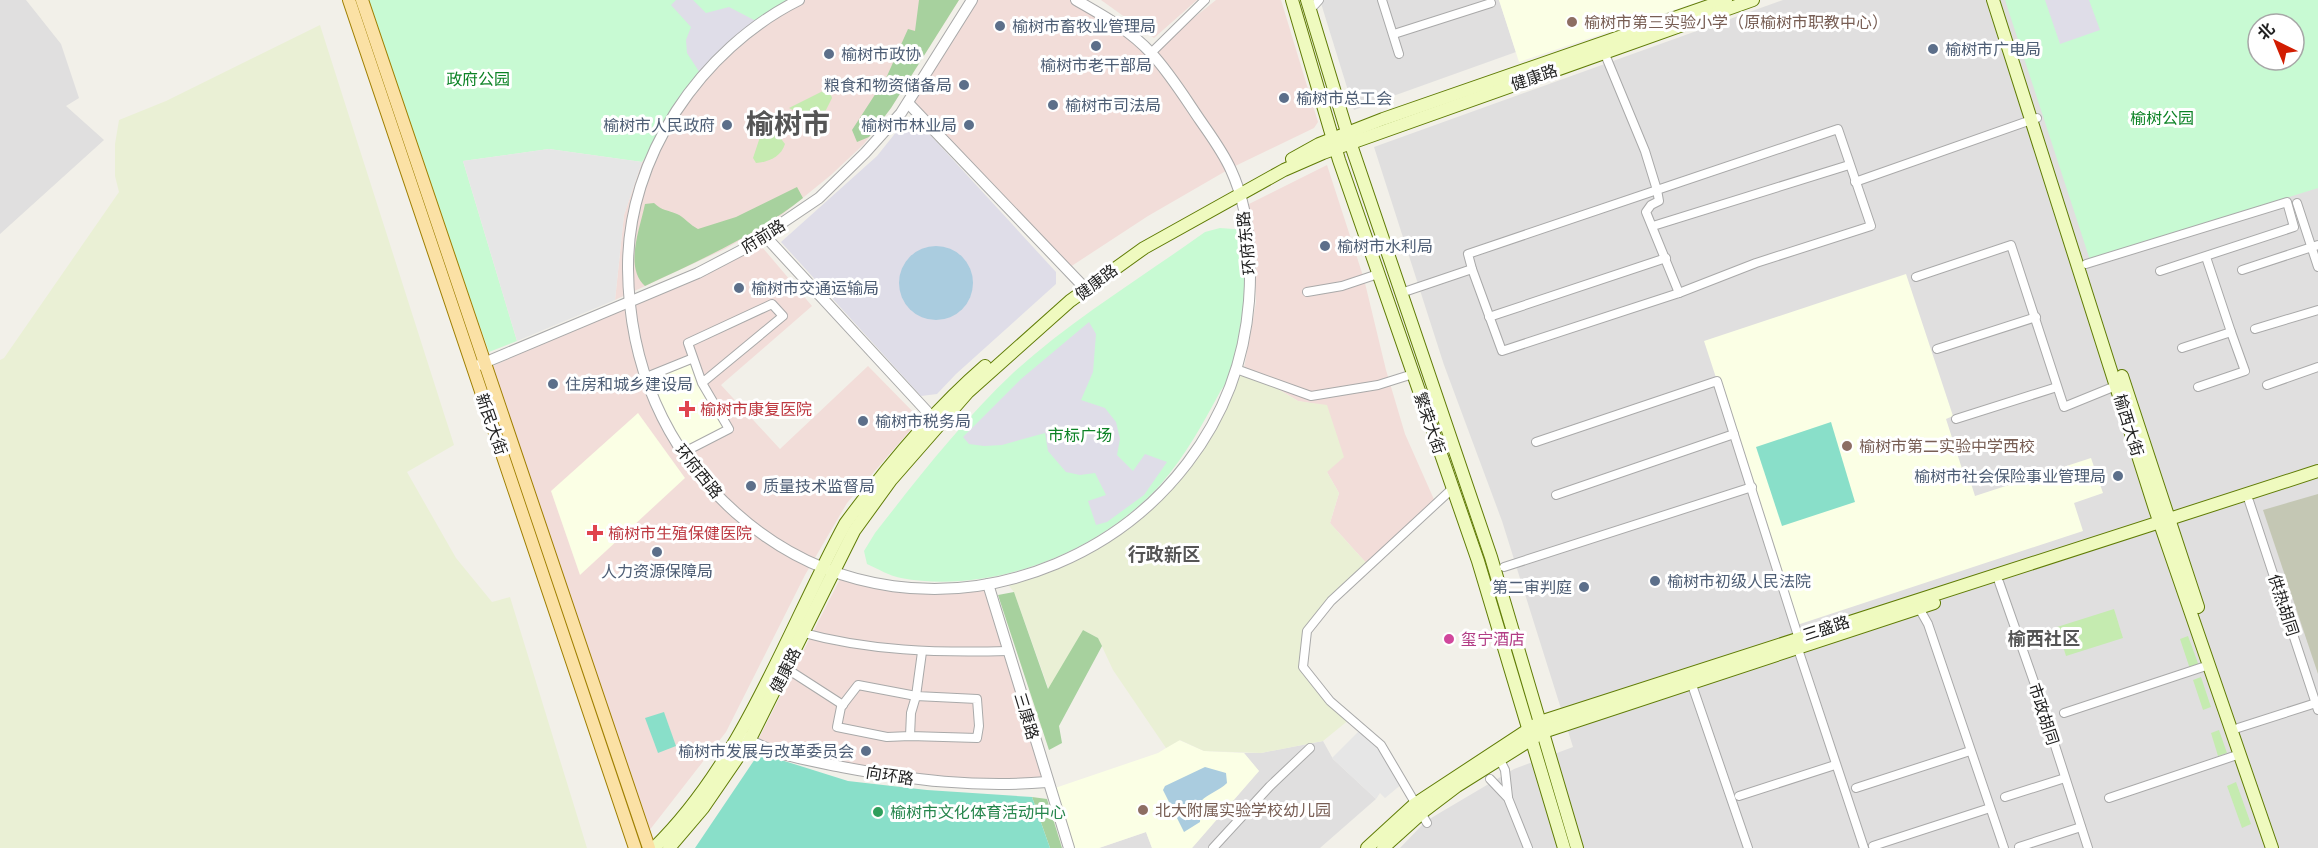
<svg xmlns="http://www.w3.org/2000/svg" width="2318" height="848" viewBox="0 0 2318 848" font-family="'Fira Sans','Noto Sans SC',sans-serif">
<rect width="100%" height="100%" fill="#f2f0e9"/>
<g fill="#e0dfdf" fill-rule="evenodd">
<polygon points="0,0 26,0 61,44 79,98 66,106 104,140 0,234"/>
<polygon points="1320,0 1499,0 1516,52 1354,110"/>
<path d="M 1783,0 L 2318,0 L 2318,848 L 1400,848 L 1426,821 L 1514,769 L 1573,747 L 1502,521 L 1444,365 L 1374,147 ZM 2258,24 L 2294,24 L 2294,60 L 2258,60 Z"/>
<polygon points="1323,741 1333,759 1376,799 1320,848 1192,848 1259,771 1244,753 1261,753"/>
<polygon points="1146,832 1152,848 1099,848"/>
</g>
<g fill="#f2ddd9">
<polygon points="799,0 959,0 891,108 864,144 831,175 778,218 725,249 615,300 624,215 642,162 704,74 782,8"/>
<polygon points="971,0 1074,0 1151,52 1216,0 1281,0 1318,122 1314,128 1231,168 1148,216 1067,269 908,103"/>
<polygon points="1101,0 1197,0 1154,38"/>
<polygon points="1327,165 1364,279 1386,370 1405,434 1436,504 1368,565 1330,523 1339,493 1327,472 1327,406 1298,401 1244,368 1256,302 1254,253 1243,207"/>
<polygon points="757,241 812,306 721,385 780,449 868,366 920,419 847,503 805,575 726,732 645,836 487,369"/>
<polygon points="843,573 916,588 988,584 1047,782 880,774 756,744"/>
</g>
<g fill="#fbffe5">
<polygon points="1499,0 1701,0 1701,1 1519,62"/>
<polygon points="1906,274 1953,416 1946,419 1964,475 1968,474 1975,496 2091,458 2103,493 2074,503 2083,531 1797,625 1704,341"/>
<polygon points="691,359 729,429 685,457 644,378"/>
<polygon points="638,413 685,478 580,575 551,491"/>
<polygon points="1179,740 1204,751 1244,753 1259,771 1192,848 1152,848 1146,832 1099,848 1073,848 1055,788 1158,753"/>
</g>
<polygon fill="#c4c7b4" points="2318,494 2318,674 2263,510"/>
<g fill="#eaf0d5">
<polygon points="320,25 454,445 407,472 456,558 492,602 510,597 587,848 0,848 0,360 4,358 119,192 115,176 115,144 119,120 166,101"/>
<polygon points="1237,374 1271,385 1298,401 1327,405 1344,457 1327,472 1339,493 1330,523 1368,565 1307,631 1303,667 1350,719 1323,741 1261,753 1204,751 1180,740 1166,748 1113,670 1098,638 1083,630 1049,690 1014,592 1005,581 1105,540 1190,461"/>
</g>
<g fill="#c5ebb0">
<polygon points="829,88 832,98 821,120 813,121 789,108"/>
<path d="M 770,124 L 785,144 C 781,157 768,162 756,163 L 753,158 L 760,137 Z"/>
<polygon points="2114,609 2123,638 2066,656 2057,627"/>
<polygon points="2188,636 2199,666 2190,669 2180,639"/>
<polygon points="2201,677 2211,707 2203,710 2193,680"/>
<polygon points="2219,730 2227,753 2218,756 2211,733"/>
<polygon points="2236,782 2251,824 2242,828 2227,786"/>
</g>
<g fill="#a7d19e">
<polygon points="919,0 959,0 891,108 869,137 857,142 852,130 887,76 908,29 915,31"/>
<path d="M 797,187 L 803,198 C 755,236 700,260 645,286 C 624,267 640,229 645,204 L 654,203 C 662,211 668,210 677,214 C 684,217 690,225 698,229 L 736,217 Z"/>
<polygon points="1014,592 1048,689 1083,630 1098,638 1102,646 1059,726 1062,743 1049,750 998,595"/>
<polygon points="1032,797 1047,799 1062,848 1050,848"/>
</g>
<g fill="#c8fad3" fill-rule="evenodd">
<polygon points="369,0 799,0 782,8 704,74 642,162 549,149 463,161 517,341 489,352 427,177"/>
<path d="M 2005,0 L 2318,0 L 2318,188 L 2090,260 ZM 2258,24 L 2294,24 L 2294,60 L 2258,60 Z"/>
<path d="M 1220,228 L 1247,230 C 1250,267 1245,302 1240,339 C 1238,348 1239,361 1235,370 C 1232,378 1224,385 1220,392 C 1202,425 1186,455 1161,484 C 1100,552 992,595 901,578 C 890,576 878,569 867,564 L 864,551 L 875,533 C 918,478 962,421 1013,373 C 1071,320 1141,278 1205,232 Z"/>
</g>
<g fill="#89dfc9">
<polygon points="1831,422 1855,502 1782,526 1756,447"/>
<polygon points="664,712 676,746 658,753 645,718"/>
<polygon points="759,753 848,781 927,790 1032,797 1050,848 695,848"/>
</g>
<g fill="#e6e6e6">
<polygon points="549,149 642,162 624,215 615,300 517,341 463,161"/>
<polygon points="1361,729 1381,745 1403,783 1385,798 1380,793 1376,799 1332,758"/>
</g>
<g fill="#dfdde8">
<polygon points="676,0 693,0 706,13 729,7 756,21 700,73 687,53 686,40 691,27 671,5"/>
<polygon points="2045,0 2089,0 2100,30 2060,44"/>
<polygon points="905,121 922,126 1056,272 1056,284 956,374 937,394 921,396 781,242 877,156"/>
<polygon points="1089,322 1096,334 1093,372 1081,400 1105,408 1116,422 1120,439 1117,455 1133,471 1145,454 1167,462 1144,495 1107,522 1096,525 1088,501 1106,495 1095,473 1080,475 1066,472 1048,451 1045,433 1002,445 984,446 969,444 963,437 1021,379"/>
</g>
<g fill="#aaccdf">
<circle cx="936" cy="283" r="37"/>
<path d="M 1205,767 L 1226,773 L 1227,783 C 1219,791 1209,793 1201,801 L 1200,822 L 1184,832 L 1163,790 L 1165,786 Z"/>
</g>
<g fill="none" stroke-linecap="round" stroke-linejoin="round">
<defs>
<g id="minor">
<polyline points="1382,0 1399,54"/>
<polyline points="1310,10 1319,0"/>
<polyline points="1394,34 1491,3"/>
<polyline points="1151,53 1205,0"/>
<polyline points="1855,182 2037,118"/>
<polyline points="2297,203 2318,267"/>
<polyline points="1653,226 1849,165"/>
<polyline points="2086,264 2287,202 2294,227 2160,271"/>
<polyline points="1472,269 1468,254 1657,190 1659,201 1651,205 1646,212 1679,293"/>
<polyline points="2242,270 2318,245"/>
<polyline points="1916,277 2011,245 2064,407 2118,385"/>
<polyline points="1307,292 1342,286 1378,274"/>
<polyline points="1401,293 1472,269 1502,351 1679,293 1756,263 1871,226 1838,129 1657,190 1645,151 1604,52"/>
<polyline points="1489,317 1666,258"/>
<polyline points="2255,329 2318,310"/>
<polyline points="2182,348 2231,332 2206,257"/>
<polyline points="1937,349 2036,317"/>
<polyline points="1236,369 1311,396 1378,385 1413,374"/>
<polyline points="644,378 691,359"/>
<polyline points="2267,385 2318,367"/>
<polyline points="2198,387 2245,371 2231,332"/>
<polyline points="1956,419 2057,387"/>
<polyline points="1536,442 1717,381 1800,642"/>
<polyline points="685,457 692,448 729,429 702,383 688,343 772,304 783,316 702,383"/>
<polyline points="1556,495 1734,434"/>
<polyline points="2249,501 2318,710"/>
<polyline points="1504,567 1752,487"/>
<polyline points="1999,582 2040,699 2088,848"/>
<polyline points="1919,608 1928,624 2004,848"/>
<path d="M 800,632 C 868,651 938,653 1008,651"/>
<polyline points="1798,649 1864,848"/>
<polyline points="781,665 843,705"/>
<polyline points="1690,679 1748,848"/>
<polyline points="2064,713 2209,665"/>
<polyline points="2238,728 2316,703"/>
<polyline points="910,736 977,738 979,726 977,699 916,696 911,713 910,736 887,737 837,727 841,707 858,685 916,696 922,652"/>
<polyline points="1499,758 1505,770 1508,797"/>
<polyline points="1490,779 1508,798 1528,848"/>
<polyline points="1856,788 1970,751"/>
<polyline points="1739,796 1835,765"/>
<polyline points="2005,797 2065,778"/>
<polyline points="2109,798 2240,754"/>
<polyline points="1427,823 1381,745 1330,701 1303,667 1307,631 1331,601 1453,488"/>
<polyline points="1873,846 1990,808"/>
<polyline points="2019,847 2081,827"/>
<polyline points="1213,848 1270,786 1310,748"/>
</g>
<g id="tertiary">
<path d="M 799,0 C 701,49 627,157 628,269 C 629,364 664,449 736,513 C 925,682 1230,550 1249,301 C 1252,259 1249,209 1231,170 C 1223,152 1211,136 1200,120 C 1185,98 1169,72 1151,53 C 1130,30 1102,15 1076,0"/>
<polyline points="908,103 1081,284"/>
<polyline points="765,236 933,418"/>
<polyline points="479,365 698,273 742,250 819,198 865,153 901,113 972,0"/>
<polyline points="988,584 1069,848"/>
<path d="M 742,736 C 773,755 807,760 842,767 C 911,780 977,788 1047,782"/>
</g>
<g id="secondary">
<polyline points="1292,0 1339,160 1478,561 1564,848"/>
<polyline points="1307,0 1350,142 1491,557 1577,848"/>
<polyline points="1993,0 2155,509 2272,848"/>
<polyline points="1292,159 1319,144 1383,119 1726,0"/>
<polyline points="2122,376 2198,607"/>
<path d="M 654,848 C 744,760 786,633 845,524 C 886,468 933,411 985,366"/>
<polyline points="669,848 703,808 749,741 854,531 891,480 968,392 1070,301 1144,248 1284,170 1323,153 1753,0"/>
<polyline points="1367,848 1415,804 1540,722 2318,471"/>
<polyline points="1383,848 1424,811 1457,786 1543,732 1934,603"/>
</g>
<g id="primary">
<polyline points="349,0 635,848"/>
<polyline points="362,0 649,848"/>
</g>
</defs>
<use href="#minor" stroke="#a9a9a9" stroke-width="10"/>
<use href="#tertiary" stroke="#a9a9a9" stroke-width="12"/>
<use href="#secondary" stroke="#607c06" stroke-width="14"/>
<use href="#primary" stroke="#9f7f01" stroke-width="14"/>
<use href="#minor" stroke="#fff" stroke-width="8"/>
<use href="#tertiary" stroke="#fff" stroke-width="10"/>
<use href="#secondary" stroke="#effabf" stroke-width="12"/>
<use href="#primary" stroke="#fbe1a5" stroke-width="12"/>
</g>
<g fill="#8d6e63" stroke="#fff" stroke-width="2">
<circle cx="1572" cy="22" r="6"/>
<circle cx="1847" cy="446" r="6"/>
<circle cx="1143" cy="810" r="6"/>
</g>
<g fill="#5c6f8a" stroke="#fff" stroke-width="2">
<circle cx="1000" cy="26" r="6"/>
<circle cx="1096" cy="46" r="6"/>
<circle cx="1933" cy="49" r="6"/>
<circle cx="829" cy="54" r="6"/>
<circle cx="964" cy="85" r="6"/>
<circle cx="1284" cy="98" r="6"/>
<circle cx="1053" cy="105" r="6"/>
<circle cx="727" cy="125" r="6"/>
<circle cx="969" cy="125" r="6"/>
<circle cx="1325" cy="246" r="6"/>
<circle cx="739" cy="288" r="6"/>
<circle cx="553" cy="384" r="6"/>
<circle cx="863" cy="421" r="6"/>
<circle cx="2118" cy="476" r="6"/>
<circle cx="751" cy="486" r="6"/>
<circle cx="657" cy="552" r="6"/>
<circle cx="1655" cy="581" r="6"/>
<circle cx="1584" cy="587" r="6"/>
<circle cx="866" cy="751" r="6"/>
</g>
<g fill="#e0444e" stroke="#fff" stroke-width="2">
<path d="M684 400h6v6h6v6h-6v6h-6v-6h-6v-6h6z"/>
<path d="M592 524h6v6h6v6h-6v6h-6v-6h-6v-6h6z"/>
</g>
<circle fill="#d1479c" stroke="#fff" stroke-width="2" cx="1449" cy="639" r="6"/>
<circle fill="#2e9e5b" stroke="#fff" stroke-width="2" cx="878" cy="812" r="6"/>
<g text-anchor="middle" stroke-width="6" stroke-linejoin="round" paint-order="stroke">
<g font-size="16" fill="#785e54" stroke="#fff" text-anchor="start">
<text x="1584" y="28">榆树市第三实验小学（原榆树市职教中心）</text>
<text x="1859" y="452">榆树市第二实验中学西校</text>
<text x="1155" y="816">北大附属实验学校幼儿园</text>
</g>
<g font-size="16" fill="#4e5e75" stroke="#fff" text-anchor="start">
<text x="1012" y="32">榆树市畜牧业管理局</text>
<text x="1945" y="55">榆树市广电局</text>
<text x="841" y="60">榆树市政协</text>
<text x="1096" y="71" text-anchor="middle">榆树市老干部局</text>
<text x="952" y="91" text-anchor="end">粮食和物资储备局</text>
<text x="1296" y="104">榆树市总工会</text>
<text x="1065" y="111">榆树市司法局</text>
<text x="715" y="131" text-anchor="end">榆树市人民政府</text>
<text x="957" y="131" text-anchor="end">榆树市林业局</text>
<text x="1337" y="252">榆树市水利局</text>
<text x="751" y="294">榆树市交通运输局</text>
<text x="565" y="390">住房和城乡建设局</text>
<text x="875" y="427">榆树市税务局</text>
<text x="2106" y="482" text-anchor="end">榆树市社会保险事业管理局</text>
<text x="763" y="492">质量技术监督局</text>
<text x="657" y="577" text-anchor="middle">人力资源保障局</text>
<text x="1667" y="587">榆树市初级人民法院</text>
<text x="1572" y="593" text-anchor="end">第二审判庭</text>
<text x="854" y="757" text-anchor="end">榆树市发展与改革委员会</text>
</g>
<g font-size="16" fill="#222" stroke="#fff">
<text transform="translate(1534 77) rotate(-19)" y="6">健康路</text>
<text transform="translate(763 236) rotate(-32)" y="6">府前路</text>
<text transform="translate(1246 243) rotate(-96)" y="6">环府东路</text>
<text transform="translate(1096 282) rotate(-37)" y="6">健康路</text>
<text transform="translate(1430 423) rotate(71)" y="6">繁荣大街</text>
<text transform="translate(492 424) rotate(71)" y="6">新民大街</text>
<text transform="translate(2129 425) rotate(73)" y="6">榆西大街</text>
<text transform="translate(699 471) rotate(51)" y="6">环府西路</text>
<text transform="translate(2284 605) rotate(72)" y="6">供热胡同</text>
<text transform="translate(1826 628) rotate(-18)" y="6">三盛路</text>
<text transform="translate(785 670) rotate(-64)" y="6">健康路</text>
<text transform="translate(2044 714) rotate(72)" y="6">市政胡同</text>
<text transform="translate(1027 716) rotate(73)" y="6">三康路</text>
<text transform="translate(890 775) rotate(9)" y="6">向环路</text>
</g>
<g font-size="16" fill="#0d8326" stroke="#fff">
<text x="478" y="85">政府公园</text>
<text x="2162" y="124">榆树公园</text>
<text x="1080" y="441">市标广场</text>
</g>
<g font-size="16" fill="#be3a42" stroke="#fff" text-anchor="start">
<text x="700" y="415">榆树市康复医院</text>
<text x="608" y="539">榆树市生殖保健医院</text>
</g>
<g font-size="16" fill="#b23c85" stroke="#fff" text-anchor="start">
<text x="1461" y="645">玺宁酒店</text>
</g>
<g font-size="16" fill="#27864d" stroke="#fff" text-anchor="start">
<text x="890" y="818">榆树市文化体育活动中心</text>
</g>
<g font-size="18" font-weight="bold" fill="#555" stroke="#fff">
<text x="1164" y="561">行政新区</text>
<text x="2044" y="645">榆西社区</text>
</g>
<g font-size="28" font-weight="bold" fill="#555" stroke="#fff">
<text x="788" y="134">榆树市</text>
</g>
</g>
<g transform="translate(2276 42) rotate(317)"><circle r="28" fill="#ffffff" stroke="#a7a7a7" stroke-width="1.5"/>
<path d="M0-4.5L10 22L0 15L-10 22Z" fill="#d21d02"/>
<text y="-9" font-size="16" font-weight="bold" text-anchor="middle" fill="#222222">北</text>
</g>
</svg>
